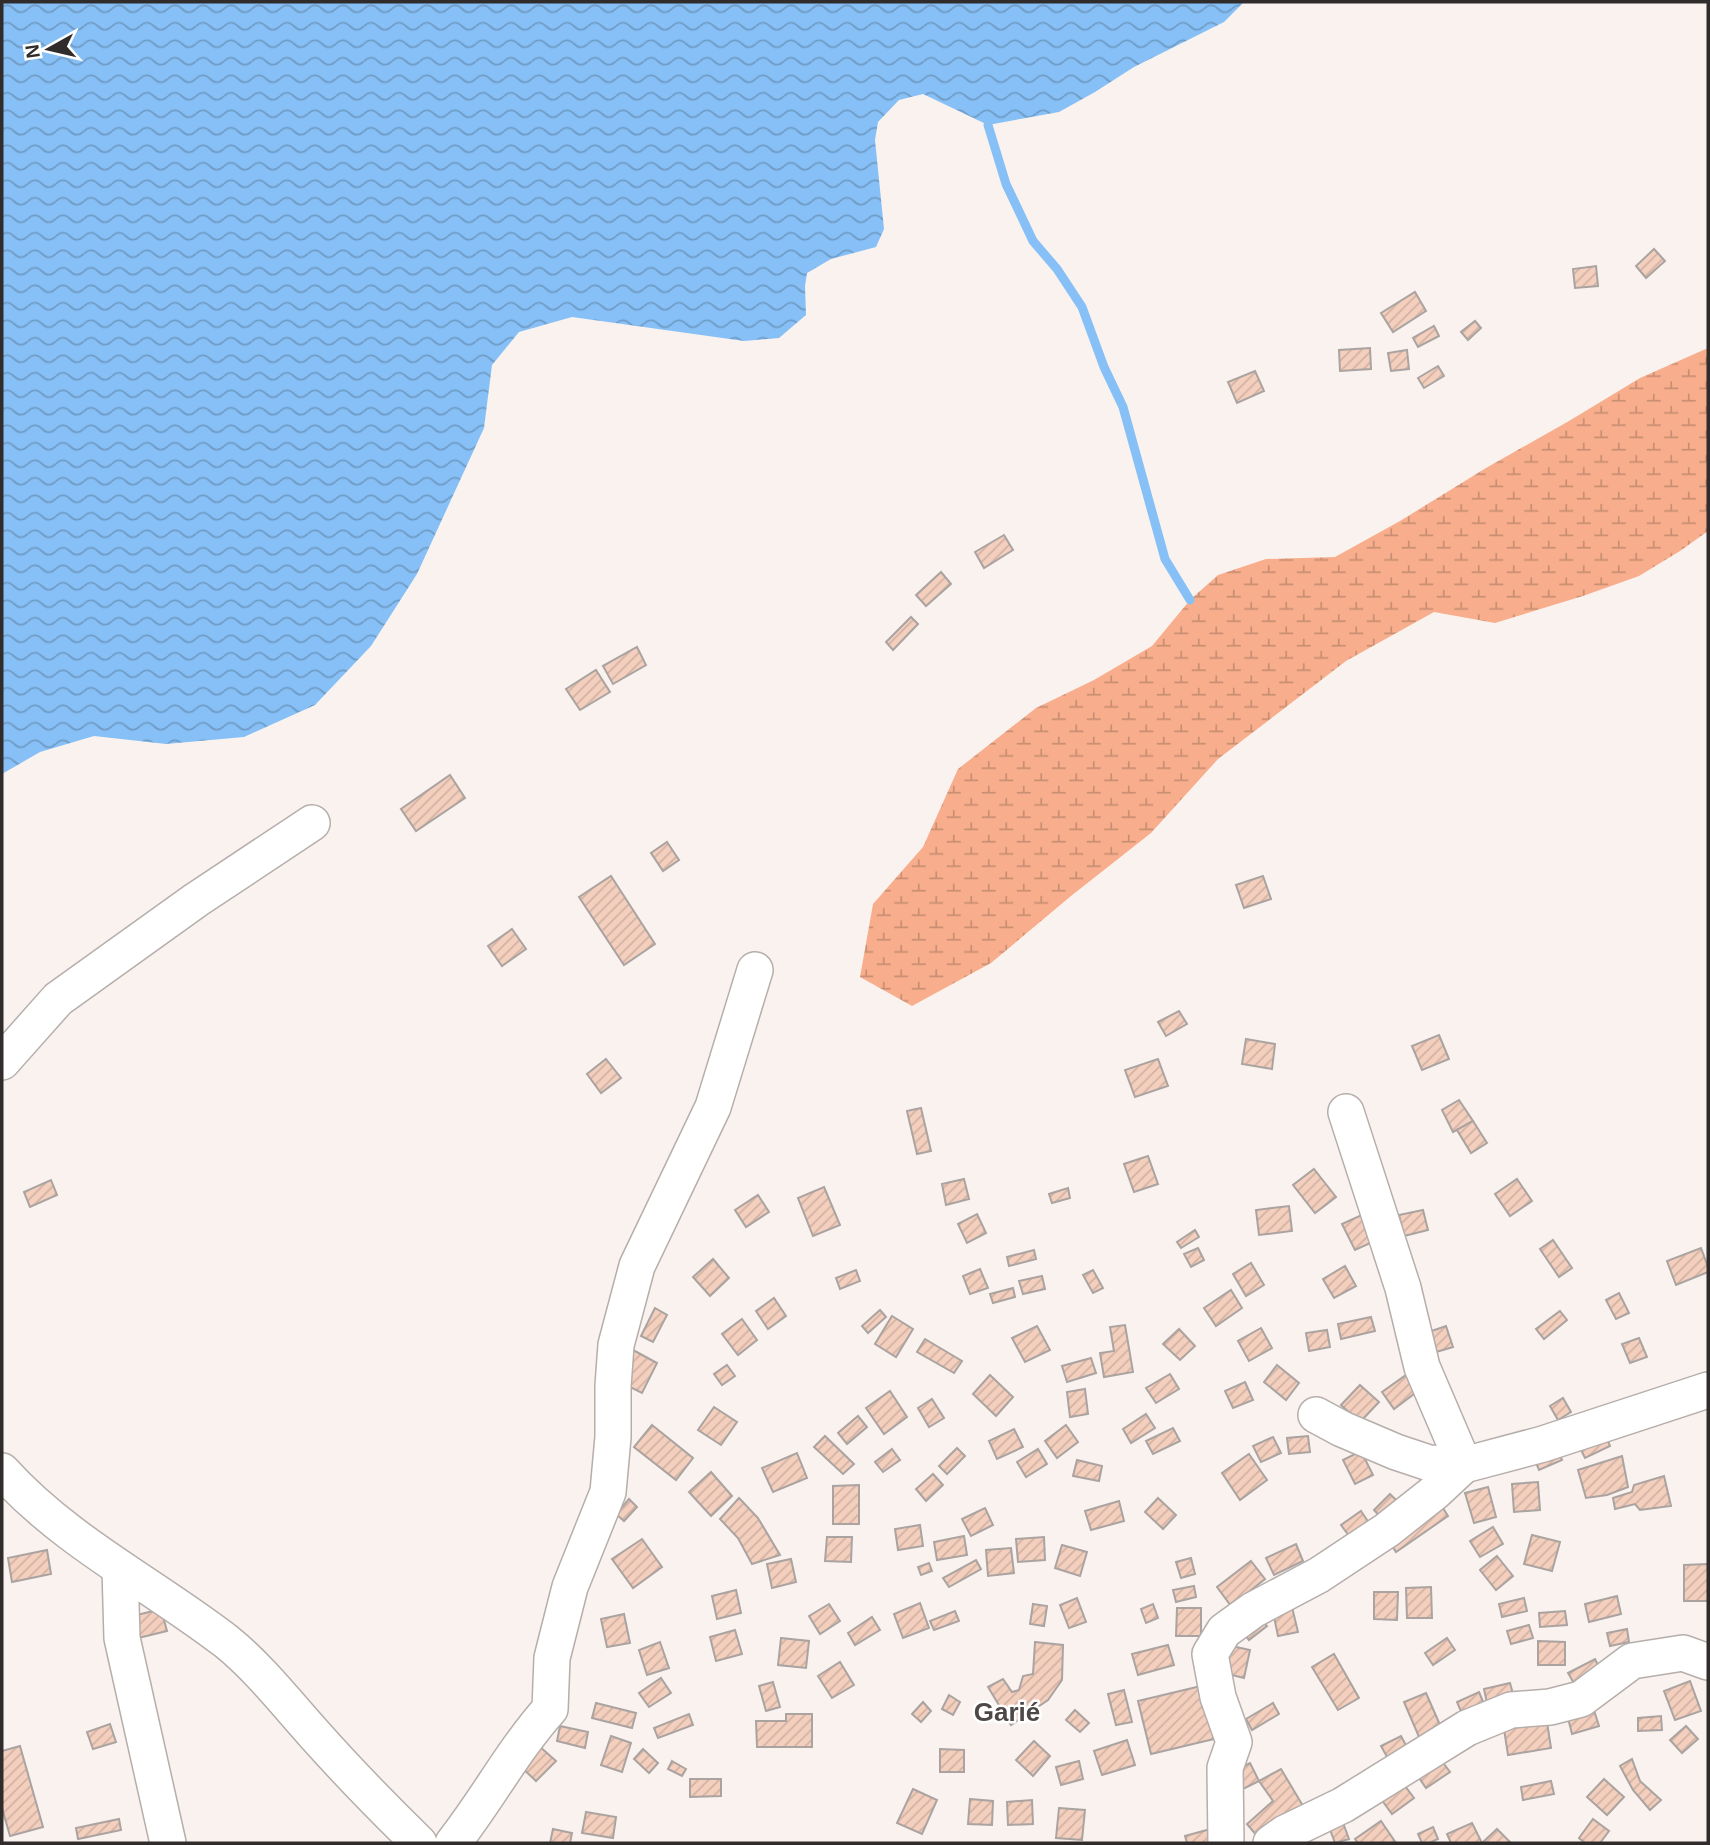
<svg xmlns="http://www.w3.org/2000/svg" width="1710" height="1845" viewBox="0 0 1710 1845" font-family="Arial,sans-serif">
<defs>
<pattern id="wetland-marsh" width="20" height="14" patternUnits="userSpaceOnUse" patternTransform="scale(1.75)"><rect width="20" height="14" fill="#f8ae8c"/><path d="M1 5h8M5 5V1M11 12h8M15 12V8" fill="none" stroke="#c98e73"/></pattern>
<pattern id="water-waves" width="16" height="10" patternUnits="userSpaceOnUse" patternTransform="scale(1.75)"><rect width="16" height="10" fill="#87c0f6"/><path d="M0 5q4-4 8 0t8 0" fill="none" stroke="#6f9cc7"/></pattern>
<pattern id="building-hatch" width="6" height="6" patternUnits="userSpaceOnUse" patternTransform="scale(1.75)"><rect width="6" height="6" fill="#f4cfbe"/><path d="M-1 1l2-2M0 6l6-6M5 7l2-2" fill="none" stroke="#d2b2a3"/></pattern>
</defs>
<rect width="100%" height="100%" fill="#faf2ef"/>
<polygon fill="url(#wetland-marsh)" points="1708,348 1708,531 1680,551 1639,576 1583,596 1495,623 1434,612 1346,661 1218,759 1151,833 1071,896 991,963 912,1006 860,977 873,904 923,847 958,769 1036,708 1094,680 1152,646 1190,600 1218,575 1266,559 1335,557 1400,521 1486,468 1569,421 1640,378"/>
<polygon fill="url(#water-waves)" points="2,2 1244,2 1224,22 1134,67 1095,92 1059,112 988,125 923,94 899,100 878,122 875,140 884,229 876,247 831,259 807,273 805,286 806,315 779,338 744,341 572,317 519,332 492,365 484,428 417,574 371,646 315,705 244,737 166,744 94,736 40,752 2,774"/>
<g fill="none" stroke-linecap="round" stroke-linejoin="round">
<polyline stroke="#87c0f6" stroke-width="9" points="988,125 1006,184 1033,241 1057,269 1082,307 1104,367 1123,407 1165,559 1190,600"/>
</g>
<g fill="url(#building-hatch)" stroke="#aaa3a0" stroke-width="2">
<polygon points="1654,249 1665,261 1646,278 1636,266"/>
<polygon points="1596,266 1598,286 1575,288 1573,269"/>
<polygon points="1415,292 1426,311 1393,332 1381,313"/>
<polygon points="1475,321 1481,328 1468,340 1461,332"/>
<polygon points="1434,326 1439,336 1418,347 1413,338"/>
<polygon points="1370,348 1371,369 1340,371 1339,350"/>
<polygon points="1407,350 1409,369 1391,371 1388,353"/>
<polygon points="1438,366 1444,376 1424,388 1418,378"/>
<polygon points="1255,371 1264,391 1237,403 1228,382"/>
<polygon points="1004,535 1013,550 984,568 975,552"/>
<polygon points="941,572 951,584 926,606 916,595"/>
<polygon points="911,617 918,624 893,650 886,642"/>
<polygon points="637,647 646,665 613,684 603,666"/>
<polygon points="596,670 610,692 580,710 566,689"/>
<polygon points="450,775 465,798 416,831 401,809"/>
<polygon points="667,842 679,860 663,871 651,853"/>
<polygon points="611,876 655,944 624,965 579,897"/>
<polygon points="1263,876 1271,899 1244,908 1236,885"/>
<polygon points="512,929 526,949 502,966 488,946"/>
<polygon points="1179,1011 1187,1024 1166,1036 1158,1022"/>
<polygon points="1439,1035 1449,1059 1422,1070 1412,1046"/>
<polygon points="1246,1039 1275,1044 1272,1069 1242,1064"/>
<polygon points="606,1059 621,1078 601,1093 587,1074"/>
<polygon points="1158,1059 1168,1086 1135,1097 1125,1070"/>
<polygon points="1459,1100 1473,1121 1453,1132 1442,1110"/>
<polygon points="921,1108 931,1151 917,1154 907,1111"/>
<polygon points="1473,1121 1487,1143 1471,1153 1457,1130"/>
<polygon points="1148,1156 1158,1184 1134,1192 1124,1164"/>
<polygon points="1314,1169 1336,1197 1315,1213 1293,1185"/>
<polygon points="964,1179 969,1199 946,1205 942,1184"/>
<polygon points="1517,1179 1532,1201 1510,1216 1495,1194"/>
<polygon points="51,1180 57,1195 30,1207 24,1192"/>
<polygon points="824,1187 840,1225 813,1236 798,1198"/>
<polygon points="1068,1188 1070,1198 1052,1203 1049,1194"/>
<polygon points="758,1195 769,1212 746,1227 735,1210"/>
<polygon points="1289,1206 1292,1231 1259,1235 1256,1210"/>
<polygon points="1423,1210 1428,1230 1404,1236 1399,1215"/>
<polygon points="1366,1213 1377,1240 1355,1250 1342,1224"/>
<polygon points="977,1214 986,1233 967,1243 958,1224"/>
<polygon points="1195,1230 1199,1237 1181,1248 1177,1242"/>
<polygon points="1553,1240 1572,1268 1559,1277 1540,1249"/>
<polygon points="1198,1248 1204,1260 1191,1267 1184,1254"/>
<polygon points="1701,1248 1708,1267 1708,1272 1676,1285 1667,1261"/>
<polygon points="1034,1250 1036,1259 1009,1266 1007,1257"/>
<polygon points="713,1259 729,1278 710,1296 693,1277"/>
<polygon points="1251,1263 1264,1285 1246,1296 1233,1274"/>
<polygon points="1345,1266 1356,1286 1334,1298 1323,1279"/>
<polygon points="980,1269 988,1288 970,1294 963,1276"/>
<polygon points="856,1270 860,1281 840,1289 836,1278"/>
<polygon points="1093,1270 1103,1288 1093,1293 1083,1275"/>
<polygon points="1042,1276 1045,1289 1023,1294 1019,1281"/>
<polygon points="1013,1288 1015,1297 993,1303 990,1294"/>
<polygon points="1231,1290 1242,1308 1216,1326 1204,1308"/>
<polygon points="1619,1293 1629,1313 1616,1319 1606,1300"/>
<polygon points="774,1298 786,1316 768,1329 756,1311"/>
<polygon points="655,1308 667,1315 653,1342 641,1336"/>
<polygon points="880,1310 886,1317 868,1333 862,1326"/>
<polygon points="1560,1311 1567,1320 1544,1339 1536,1329"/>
<polygon points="892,1316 913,1329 896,1357 875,1344"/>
<polygon points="1371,1317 1375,1331 1341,1339 1338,1324"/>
<polygon points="742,1319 757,1340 738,1355 722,1334"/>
<polygon points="1125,1325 1133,1372 1104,1377 1100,1353 1114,1351 1110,1327"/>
<polygon points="1037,1326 1050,1350 1025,1362 1012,1338"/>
<polygon points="1446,1326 1453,1347 1426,1355 1420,1335"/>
<polygon points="1261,1328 1272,1348 1249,1361 1238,1341"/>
<polygon points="1179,1329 1195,1346 1180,1360 1163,1344"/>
<polygon points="1327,1330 1330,1347 1309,1351 1306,1333"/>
<polygon points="1639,1338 1647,1357 1630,1363 1622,1344"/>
<polygon points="925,1339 962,1361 954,1373 917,1352"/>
<polygon points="633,1350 657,1363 642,1393 618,1381"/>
<polygon points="1091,1358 1096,1373 1067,1382 1062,1366"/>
<polygon points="727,1365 735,1376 722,1385 714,1374"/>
<polygon points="1277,1365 1299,1383 1286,1400 1264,1382"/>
<polygon points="1170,1374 1179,1389 1156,1403 1146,1388"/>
<polygon points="990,1375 1013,1397 996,1416 973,1394"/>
<polygon points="1406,1375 1418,1391 1394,1409 1382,1392"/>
<polygon points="1245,1382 1253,1400 1233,1408 1225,1391"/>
<polygon points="1360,1385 1379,1402 1360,1422 1341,1405"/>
<polygon points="1085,1389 1088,1414 1070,1417 1067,1392"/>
<polygon points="890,1391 907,1417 884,1434 866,1408"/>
<polygon points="1563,1398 1571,1412 1558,1420 1550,1406"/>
<polygon points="932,1399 944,1418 929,1427 918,1408"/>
<polygon points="714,1407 737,1422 721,1445 698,1430"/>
<polygon points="1146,1414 1155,1428 1131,1443 1123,1429"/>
<polygon points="858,1416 867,1427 847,1444 838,1433"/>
<polygon points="652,1425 693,1458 676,1480 634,1447"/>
<polygon points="1066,1425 1078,1442 1057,1458 1045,1441"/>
<polygon points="1173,1428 1180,1441 1153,1454 1146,1441"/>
<polygon points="1014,1429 1023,1447 997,1459 989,1441"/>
<polygon points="1603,1429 1610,1446 1585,1458 1577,1442"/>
<polygon points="825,1436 854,1464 843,1474 814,1447"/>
<polygon points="1308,1436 1310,1452 1289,1454 1287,1438"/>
<polygon points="1273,1437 1281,1453 1261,1462 1253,1446"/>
<polygon points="957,1448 965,1456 947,1474 939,1466"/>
<polygon points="1557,1448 1562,1460 1539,1470 1534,1458"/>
<polygon points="892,1449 900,1460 883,1472 875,1462"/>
<polygon points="1038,1449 1047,1464 1026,1477 1017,1462"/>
<polygon points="1361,1451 1373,1475 1355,1484 1343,1460"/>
<polygon points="797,1453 807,1478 773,1492 762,1468"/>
<polygon points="1249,1454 1267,1480 1240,1500 1222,1473"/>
<polygon points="1622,1456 1628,1487 1607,1495 1586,1498 1578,1470"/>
<polygon points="1077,1460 1102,1466 1099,1481 1073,1476"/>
<polygon points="711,1472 732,1496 711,1516 689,1492"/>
<polygon points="933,1474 943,1485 926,1501 916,1489"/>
<polygon points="1664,1476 1671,1506 1640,1510 1635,1504 1615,1509 1613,1498 1632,1492 1634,1485"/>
<polygon points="1538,1482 1540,1510 1514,1512 1512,1484"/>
<polygon points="859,1485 859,1524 833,1524 833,1486"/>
<polygon points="1488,1487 1496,1517 1474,1523 1465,1493"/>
<polygon points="1390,1494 1401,1505 1384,1521 1374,1510"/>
<polygon points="739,1498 758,1518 780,1555 752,1564 738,1538 720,1519"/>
<polygon points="1158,1498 1176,1515 1163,1529 1145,1512"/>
<polygon points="629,1499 637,1507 624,1521 616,1514"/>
<polygon points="1119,1501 1124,1521 1091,1530 1085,1511"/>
<polygon points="1441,1505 1448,1516 1396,1552 1389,1541"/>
<polygon points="985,1508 993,1525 971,1536 962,1519"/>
<polygon points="1361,1511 1369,1523 1349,1536 1341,1525"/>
<polygon points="920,1525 923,1546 898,1550 895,1529"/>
<polygon points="1493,1527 1503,1544 1480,1557 1470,1541"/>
<polygon points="1532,1535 1560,1542 1552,1571 1524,1564"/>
<polygon points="964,1536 967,1555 937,1560 934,1542"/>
<polygon points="827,1537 852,1537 851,1562 825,1561"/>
<polygon points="1044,1537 1045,1560 1018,1562 1016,1539"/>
<polygon points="642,1539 662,1567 633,1588 612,1559"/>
<polygon points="1296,1544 1303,1561 1274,1575 1266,1558"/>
<polygon points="1062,1545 1087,1552 1080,1576 1055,1568"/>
<polygon points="1011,1548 1014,1573 988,1576 986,1550"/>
<polygon points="47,1550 51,1574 12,1582 8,1558"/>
<polygon points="1497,1556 1513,1576 1496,1590 1480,1570"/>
<polygon points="1191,1558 1195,1574 1181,1578 1176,1562"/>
<polygon points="791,1559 796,1582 772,1588 767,1564"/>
<polygon points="976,1560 981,1569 949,1587 943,1578"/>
<polygon points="1251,1561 1265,1579 1231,1606 1217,1587"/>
<polygon points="929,1563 932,1571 921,1575 918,1567"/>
<polygon points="1708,1564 1708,1601 1684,1601 1684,1565"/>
<polygon points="1194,1586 1196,1597 1176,1602 1173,1590"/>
<polygon points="1431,1587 1432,1618 1407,1618 1406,1588"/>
<polygon points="736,1590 741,1613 717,1619 712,1596"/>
<polygon points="1374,1592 1398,1592 1397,1620 1374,1619"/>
<polygon points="1617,1596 1621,1614 1589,1622 1585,1604"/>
<polygon points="1077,1598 1086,1622 1069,1628 1060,1605"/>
<polygon points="1524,1598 1527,1611 1502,1617 1499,1604"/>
<polygon points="920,1603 929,1628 903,1638 894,1614"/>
<polygon points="1291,1603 1298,1632 1278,1636 1272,1607"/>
<polygon points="829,1604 840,1621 820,1634 809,1616"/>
<polygon points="1033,1604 1047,1606 1044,1626 1030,1624"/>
<polygon points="1153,1604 1158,1618 1146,1623 1141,1609"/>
<polygon points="1177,1608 1201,1608 1201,1636 1176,1636"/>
<polygon points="161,1609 167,1631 134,1639 129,1617"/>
<polygon points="955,1611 959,1621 934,1630 930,1621"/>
<polygon points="1565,1611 1567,1625 1540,1627 1539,1613"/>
<polygon points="624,1614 630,1643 607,1647 601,1619"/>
<polygon points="872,1617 880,1630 855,1645 848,1633"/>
<polygon points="1259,1617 1267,1626 1249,1640 1242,1631"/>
<polygon points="1529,1625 1533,1638 1511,1644 1507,1631"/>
<polygon points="1627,1629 1629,1642 1610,1646 1607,1633"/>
<polygon points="735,1630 742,1654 716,1661 710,1637"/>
<polygon points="781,1638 809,1641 806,1668 778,1665"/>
<polygon points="1447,1638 1455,1650 1433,1665 1425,1653"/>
<polygon points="1538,1641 1565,1642 1565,1665 1538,1665"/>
<polygon points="660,1642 669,1668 647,1675 639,1650"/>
<polygon points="1035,1642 1063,1645 1062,1680 1048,1700 1011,1725 988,1687 1003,1679 1012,1692 1019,1690 1023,1676 1033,1674"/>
<polygon points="1168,1645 1174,1665 1138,1675 1132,1654"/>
<polygon points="1227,1645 1250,1650 1244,1678 1220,1672"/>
<polygon points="1334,1654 1359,1698 1338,1710 1312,1667"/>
<polygon points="1595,1659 1601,1671 1575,1685 1568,1673"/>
<polygon points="840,1662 854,1685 832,1698 818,1676"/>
<polygon points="661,1678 671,1693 649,1707 639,1693"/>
<polygon points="1690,1681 1701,1711 1675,1720 1664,1691"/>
<polygon points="773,1682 780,1707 766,1711 759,1686"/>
<polygon points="1510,1683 1515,1701 1488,1708 1484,1689"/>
<polygon points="1201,1686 1214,1739 1151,1754 1138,1701"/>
<polygon points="1124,1690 1132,1722 1116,1725 1108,1694"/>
<polygon points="1479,1692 1487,1711 1465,1721 1457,1702"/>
<polygon points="1426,1693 1444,1734 1422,1744 1404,1702"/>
<polygon points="949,1695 960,1702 953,1715 942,1709"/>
<polygon points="923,1702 931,1711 921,1722 912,1714"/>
<polygon points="596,1703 636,1713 632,1728 592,1718"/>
<polygon points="1273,1703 1279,1714 1252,1730 1246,1719"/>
<polygon points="1593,1707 1599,1726 1572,1734 1567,1714"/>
<polygon points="1075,1710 1089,1723 1080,1732 1066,1720"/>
<polygon points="689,1714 693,1725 658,1738 654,1728"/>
<polygon points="786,1714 812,1714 812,1747 757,1747 756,1721 786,1721"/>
<polygon points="1661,1716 1662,1730 1638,1731 1638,1718"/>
<polygon points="1547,1722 1551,1748 1508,1755 1504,1729"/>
<polygon points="110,1724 116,1742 93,1749 87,1732"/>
<polygon points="560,1726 588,1732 585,1748 557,1741"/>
<polygon points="1686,1726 1698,1739 1682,1753 1670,1740"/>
<polygon points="611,1736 631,1743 622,1772 601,1765"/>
<polygon points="1401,1736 1410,1753 1391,1764 1381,1746"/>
<polygon points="1127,1740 1135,1765 1102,1775 1094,1751"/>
<polygon points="1034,1741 1050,1756 1033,1776 1016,1760"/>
<polygon points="20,1746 43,1827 10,1836 2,1808 2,1751"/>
<polygon points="539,1746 556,1761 536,1781 520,1766"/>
<polygon points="643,1749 658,1763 649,1773 634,1759"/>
<polygon points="940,1749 964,1750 964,1772 940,1772"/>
<polygon points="1438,1756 1450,1772 1426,1788 1415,1772"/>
<polygon points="1632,1759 1640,1781 1661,1800 1650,1810 1633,1790 1620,1766"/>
<polygon points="672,1761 686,1769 682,1776 668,1769"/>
<polygon points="1079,1761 1083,1779 1061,1785 1056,1767"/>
<polygon points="1250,1763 1259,1781 1243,1789 1234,1771"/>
<polygon points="1281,1769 1306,1811 1262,1842 1247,1824 1273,1801 1259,1781"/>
<polygon points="690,1779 721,1779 721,1796 690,1797"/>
<polygon points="1604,1779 1624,1797 1607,1815 1587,1797"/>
<polygon points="1551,1781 1554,1794 1523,1800 1521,1787"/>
<polygon points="1402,1782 1414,1798 1392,1814 1381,1799"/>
<polygon points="913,1789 937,1800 922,1834 897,1823"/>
<polygon points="970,1799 993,1801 992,1825 968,1824"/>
<polygon points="1032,1800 1033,1824 1008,1825 1007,1802"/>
<polygon points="1059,1808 1085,1810 1082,1840 1056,1838"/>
<polygon points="586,1812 616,1817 613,1838 582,1833"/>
<polygon points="119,1819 121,1830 78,1839 76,1828"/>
<polygon points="1593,1819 1609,1831 1600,1843 1585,1843 1579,1838"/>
<polygon points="1342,1820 1349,1839 1335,1843 1328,1824"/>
<polygon points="1381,1821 1396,1843 1358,1843 1355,1839"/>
<polygon points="1472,1823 1482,1843 1451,1843 1447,1834"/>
<polygon points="1433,1827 1438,1839 1429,1843 1422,1843 1418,1834"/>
<polygon points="1214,1828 1218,1843 1187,1843 1185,1836"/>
<polygon points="553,1829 572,1833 570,1843 550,1843"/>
<polygon points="1497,1829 1511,1843 1482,1843"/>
</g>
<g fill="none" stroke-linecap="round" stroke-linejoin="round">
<defs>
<g id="minor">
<polyline points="2,1062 58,999 196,900 312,823"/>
<polyline points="1316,1415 1342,1429 1396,1452 1429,1463 1464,1465 1543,1444 1708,1390"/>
<path d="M 2,1471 C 66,1542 152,1584 227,1642 C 258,1667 288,1705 315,1735 C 348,1772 383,1808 419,1843"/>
<polyline points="120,1569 122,1638 168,1843"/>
<path d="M 453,1843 C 487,1800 513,1750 550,1709 L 552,1658 L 570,1587 L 608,1492 L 613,1437 L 613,1386 L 616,1345 L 637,1266 L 713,1107 L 755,970"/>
<polyline points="1226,1843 1225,1768 1234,1742 1218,1697 1210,1654 1224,1631 1253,1610 1319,1575 1387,1530 1435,1492 1464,1465 1422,1367 1403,1288 1346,1112"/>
<polyline points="1271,1843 1285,1833 1343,1805 1467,1728 1511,1710 1550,1707 1581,1699 1632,1661 1683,1653 1708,1662"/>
</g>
</defs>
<use href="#minor" stroke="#b5aeab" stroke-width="38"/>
<use href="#minor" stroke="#fff" stroke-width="35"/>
</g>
<g text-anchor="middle" stroke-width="5" stroke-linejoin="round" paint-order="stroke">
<g font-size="26" font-weight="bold" fill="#4d4845" stroke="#fff">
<text x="1007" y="1721">Garié</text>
</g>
</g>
<rect width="1710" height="1845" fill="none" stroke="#2f2c2b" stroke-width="7"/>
<g transform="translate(49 49) rotate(262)" stroke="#ffffff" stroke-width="5" paint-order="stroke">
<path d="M0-5L12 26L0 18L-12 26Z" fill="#2f2c2b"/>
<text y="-10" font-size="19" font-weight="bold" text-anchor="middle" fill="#2f2c2b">N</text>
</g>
</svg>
